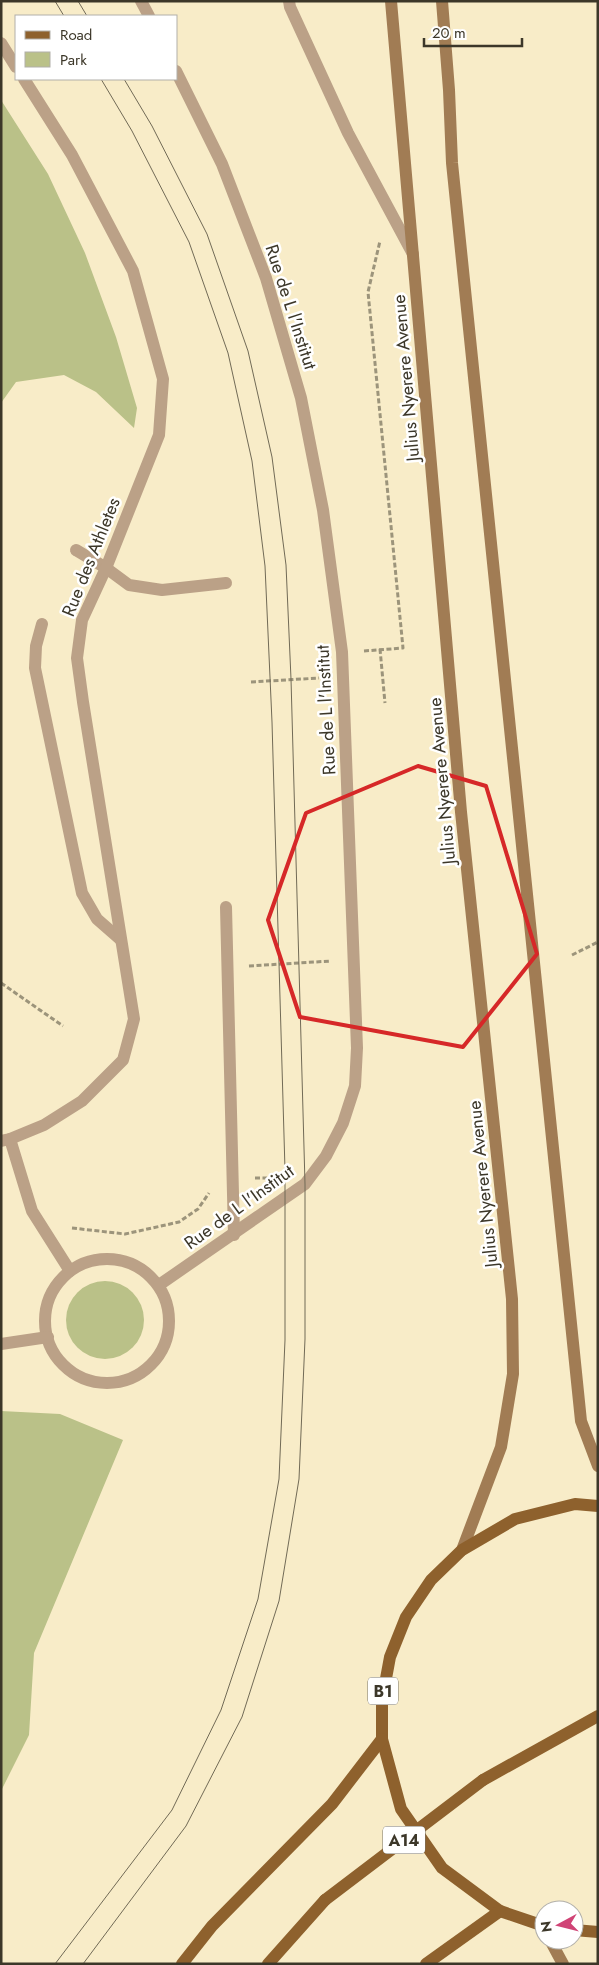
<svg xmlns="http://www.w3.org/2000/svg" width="599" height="1965" viewBox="0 0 599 1965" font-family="Jost,sans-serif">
<rect width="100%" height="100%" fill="#f8ecc8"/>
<g fill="#bac188">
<polygon points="1,100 48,174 85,253 116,337 137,408 134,428 96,392 64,375 16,382 1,403"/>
<circle cx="105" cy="1320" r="39"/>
<polygon points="1,1411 60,1414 123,1440 34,1653 29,1735 1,1791"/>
</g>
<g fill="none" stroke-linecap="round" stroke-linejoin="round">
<g stroke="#9c947b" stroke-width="3" stroke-dasharray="5 2.5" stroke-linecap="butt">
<polyline points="380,649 385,703"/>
<polyline points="364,651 403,648 368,292 380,241"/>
<polyline points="251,682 319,678"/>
<polyline points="572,955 598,942"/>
<polyline points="249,966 331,961"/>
<polyline points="1,983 63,1026"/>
<polyline points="255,1178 267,1178 273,1175"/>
<polyline points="72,1228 125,1234 179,1222 198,1209 209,1193"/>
</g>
<g stroke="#bba187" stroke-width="12">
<polyline points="289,1 290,7 348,133 413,254"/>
<polyline points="76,550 106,568"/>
<polyline points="42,624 36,646 35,668 82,893 97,919 121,940"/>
<polyline points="226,907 234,1235"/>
</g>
<g stroke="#bba187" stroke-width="12">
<polyline points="141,1 149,16"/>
<polyline points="1,43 16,67"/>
<polyline points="106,568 129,585 162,590 226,583"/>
<polyline points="10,1139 32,1211 70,1271"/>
<polyline points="1,1141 10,1139 44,1125 82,1101 123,1060 134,1019 83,702 77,658 82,620 106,568 159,435 163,379 133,271 72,155 24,79"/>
<circle cx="107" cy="1321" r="62"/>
<polyline points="159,1285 305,1184 326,1156 343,1123 355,1086 357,1048 342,652 323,510 301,398 266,278 222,164 176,71"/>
<polyline points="1,1344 48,1337"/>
</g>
<g stroke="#a17c54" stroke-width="12">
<polyline points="391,1 461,812 512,1299 513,1374 501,1447 462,1550"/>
<polyline points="442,1 449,90 452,163 581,1421 598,1466"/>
<polyline points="550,1940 563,1964"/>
</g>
<g stroke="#8e612d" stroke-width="12">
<polyline points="483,1780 598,1716"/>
<polyline points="544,1926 500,1911 442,1868 401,1809 382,1739 382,1700 390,1657 406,1617 431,1580 462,1550 515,1519 575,1504 598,1506"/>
<polyline points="574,1930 598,1932"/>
<polyline points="182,1964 212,1926 332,1804 382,1739"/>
<polyline points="268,1964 325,1900"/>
<polyline points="426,1964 500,1911"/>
</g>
<g stroke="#716a56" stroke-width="1">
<polyline points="55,1 64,16"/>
<polyline points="78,1 87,16"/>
<polyline points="55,1964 172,1810 221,1710 258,1599 279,1479 285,1340 285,1170 272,722 265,566 252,461 228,353 189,242 132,131 101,79"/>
<polyline points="83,1964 186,1826 242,1717 279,1601 299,1479 305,1339 305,1184 291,679 286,565 272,457 248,351 207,234 152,126 124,79"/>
</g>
<polyline stroke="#8e612d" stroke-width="12" points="325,1900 483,1780"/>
</g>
<path fill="none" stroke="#d62828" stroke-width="4" stroke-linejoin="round" d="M 418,766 L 486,786 L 537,954 L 463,1047 L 300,1017 L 268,920 L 306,813 Z"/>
<g text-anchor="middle" stroke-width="5" stroke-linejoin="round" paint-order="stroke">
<g fill="#fff" stroke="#767369" stroke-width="1">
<rect x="368" y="1677.5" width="30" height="27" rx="4"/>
<rect x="383" y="1826.5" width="42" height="27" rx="4"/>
</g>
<g font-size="16" font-weight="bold" fill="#3c3729">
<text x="383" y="1697">B1</text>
<text x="404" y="1846">A14</text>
</g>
<g font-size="18" fill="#3c3729" stroke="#fff">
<text transform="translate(291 307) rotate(72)" y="6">Rue de L l'Institut</text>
<text transform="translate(406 378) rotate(-95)" y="6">Julius Nyerere Avenue</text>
<text transform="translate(91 557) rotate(-68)" y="6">Rue des Athletes</text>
<text transform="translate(326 710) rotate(-93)" y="6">Rue de L l'Institut</text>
<text transform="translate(442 781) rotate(-95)" y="6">Julius Nyerere Avenue</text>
<text transform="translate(483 1184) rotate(-96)" y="6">Julius Nyerere Avenue</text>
<text transform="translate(239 1207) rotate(-36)" y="6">Rue de L l'Institut</text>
</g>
</g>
<rect width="599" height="1965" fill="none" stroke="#3c3729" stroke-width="5"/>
<rect x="15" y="15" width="162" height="65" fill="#ffffff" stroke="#b1afa9"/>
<rect x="25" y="31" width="25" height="8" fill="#8e612d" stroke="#b1afa9"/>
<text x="60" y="40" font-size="15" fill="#3c3729">Road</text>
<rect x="25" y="52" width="25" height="15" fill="#bac188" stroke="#b1afa9"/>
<text x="60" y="65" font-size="15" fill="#3c3729">Park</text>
<g transform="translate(559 1925) rotate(263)"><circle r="24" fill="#ffffff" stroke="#b1afa9"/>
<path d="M0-4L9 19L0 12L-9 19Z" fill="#d04476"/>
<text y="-8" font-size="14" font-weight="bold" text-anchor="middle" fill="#3c3729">N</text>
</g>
<path d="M424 38v8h98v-8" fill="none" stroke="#3c3729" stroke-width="2.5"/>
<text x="432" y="38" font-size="15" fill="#3c3729" stroke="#ffffff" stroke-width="4" paint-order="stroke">20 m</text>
</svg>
